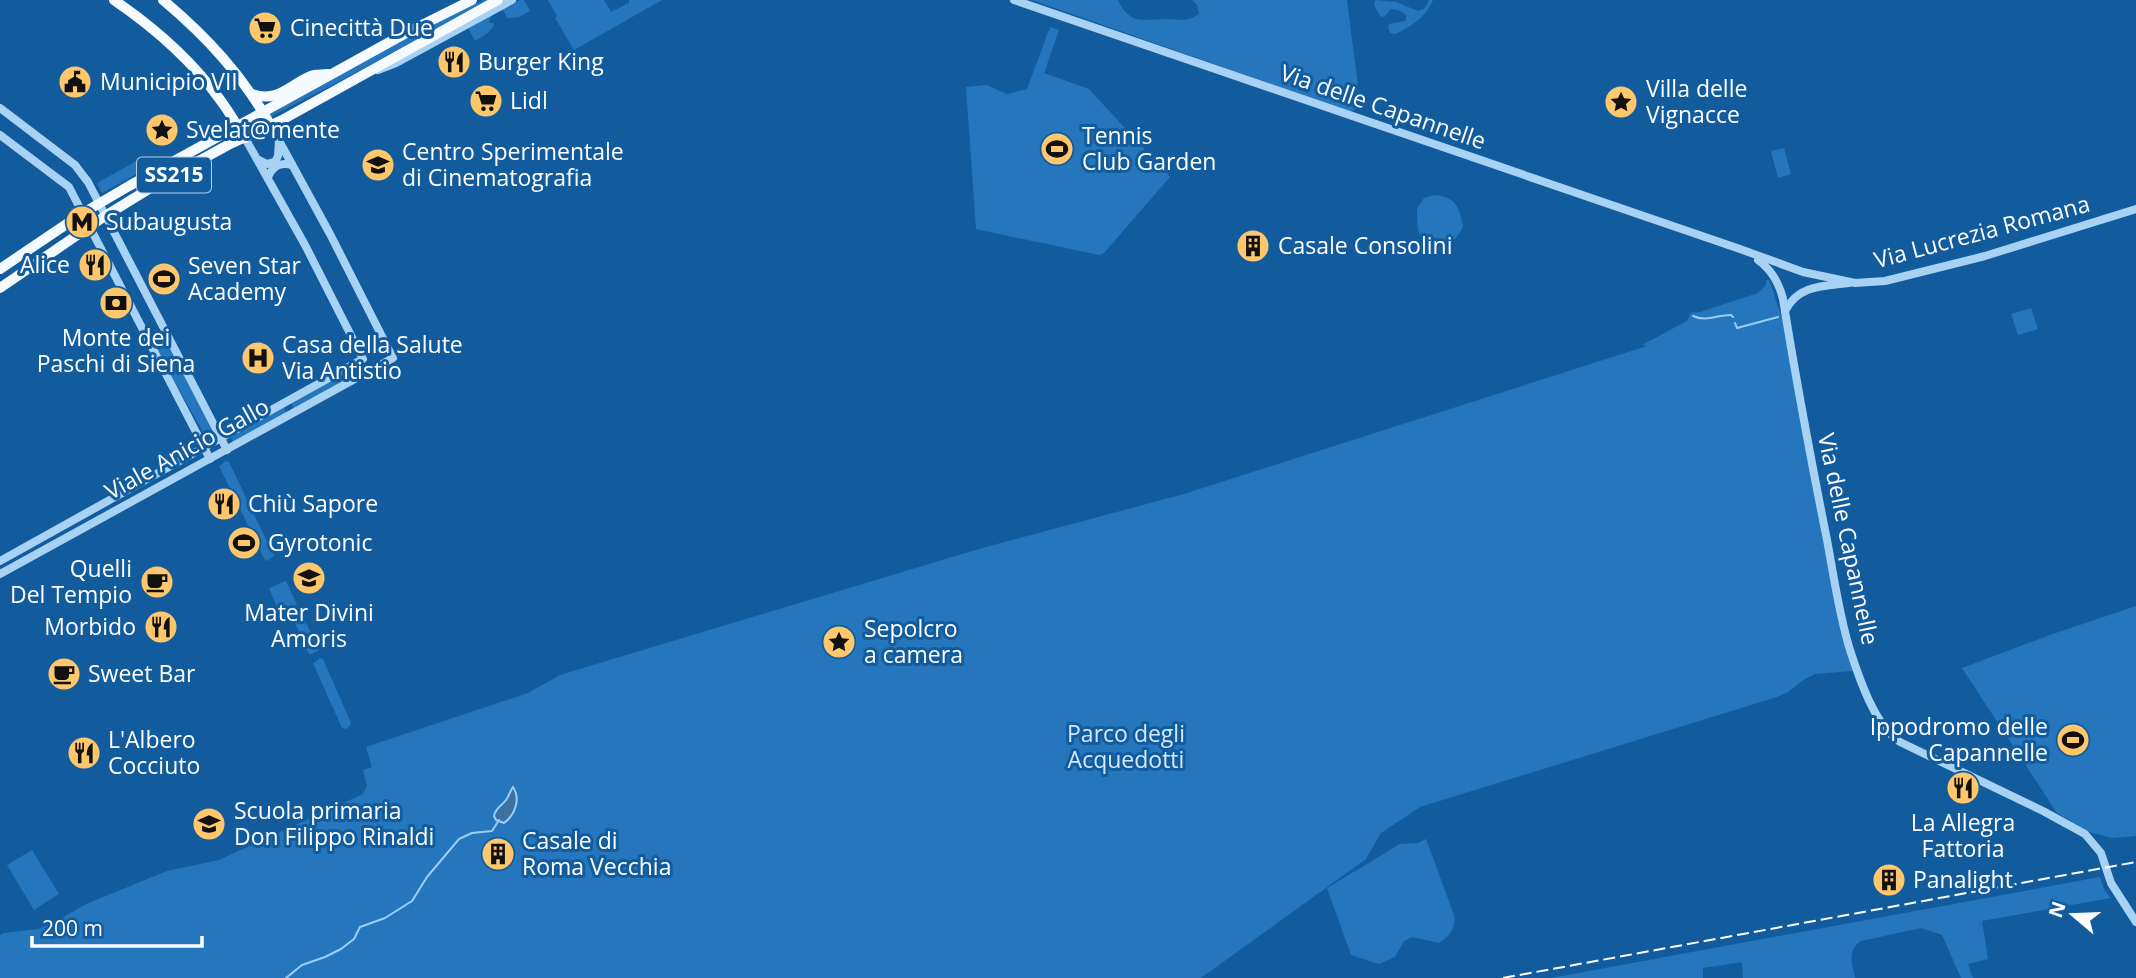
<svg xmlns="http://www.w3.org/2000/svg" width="2136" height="978" viewBox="0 0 2136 978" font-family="'Open Sans',sans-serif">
<rect width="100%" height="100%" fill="#125c9e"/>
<g fill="#2576bc">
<polygon points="483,0 489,0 344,79 270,117 271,114 372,56"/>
<polygon points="520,0 524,0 530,11 519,17 507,18 503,10"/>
<polygon points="548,0 604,0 611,12 629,3 629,0 662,0 574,50 555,18 557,16"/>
<path d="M 1032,0 L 1118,0 C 1130,26 1144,19 1166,19 C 1181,19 1185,23 1199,14 L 1197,5 L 1192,0 L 1347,0 L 1358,86 L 1356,109 L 1351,112 Z"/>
<path d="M 1375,0 L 1396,2 L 1418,11 L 1424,9 L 1429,0 L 1433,0 C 1425,18 1412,26 1395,34 L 1390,33 L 1388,27 L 1389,24 L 1405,21 L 1407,15 L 1398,10 L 1391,9 L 1385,16 L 1381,17 L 1374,5 Z"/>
<path d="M 491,16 L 489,23 L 494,23 C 493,32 483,36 475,41 L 468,28 Z"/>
<polygon points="1050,27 1059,30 1044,73 1089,89 1170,177 1104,253 1099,255 976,229 966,87 987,85 1007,94 1027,89"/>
<polygon points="1784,148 1791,174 1778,178 1771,151"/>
<polygon points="142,158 147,168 102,193 97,183"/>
<path d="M 1434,195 C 1456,197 1459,206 1463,226 C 1459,239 1434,261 1423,244 C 1417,235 1417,218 1417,209 L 1424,198 Z"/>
<path d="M 1766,280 L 1769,280 C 1774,291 1778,312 1784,319 L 1840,629 L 1853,671 L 1815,674 L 1805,679 L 1788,692 L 1777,697 L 1420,807 L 1381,833 L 1366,859 L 1201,978 L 0,978 L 0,935 L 4,933 L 38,929 L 57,921 L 86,904 L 167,871 L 219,860 L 363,794 L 367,786 L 363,770 L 372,767 L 366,747 L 528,693 L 560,675 L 982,548 L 1184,494 L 1647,346 L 1642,345 L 1687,321 L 1691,313 L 1700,312 L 1758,293 L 1766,285 Z"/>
<polygon points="2031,308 2038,329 2018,335 2011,314"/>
<polygon points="165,340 213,430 205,436 155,346"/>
<polygon points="358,365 361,372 293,409 291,402"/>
<polygon points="284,407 286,413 234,444 230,436"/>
<polygon points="226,461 229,462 274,556 267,561 265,560 219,466"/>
<polygon points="286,581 297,605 280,614 269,588"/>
<polygon points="2136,606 2136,836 2112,838 2089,832 2057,813 1962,668 2050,635"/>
<polygon points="301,612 319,650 311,654 309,654 294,621"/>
<polygon points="320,658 323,659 351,723 347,729 342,728 313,663"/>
<path d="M 1426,839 L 1454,915 C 1455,930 1451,935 1439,943 L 1412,937 L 1404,941 L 1395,957 L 1379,964 L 1351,955 L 1327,888 L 1400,844 L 1418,843 Z"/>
<polygon points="32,850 59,894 34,910 7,865"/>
<path d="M 2100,877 L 2104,889 L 2111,898 L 1982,921 L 1988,959 L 1968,964 L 1973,978 L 1961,978 L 1942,935 L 1921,928 L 1861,941 C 1847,950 1852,964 1855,978 L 1743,978 L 1742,962 L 1703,968 L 1703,978 L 1551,978 Z"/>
</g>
<path fill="#3e71a1" stroke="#9acef7" stroke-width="2" d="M 513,787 C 521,799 515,815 504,823 L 496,820 L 494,816 C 496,807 501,807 506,800 C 509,796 510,791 513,787 Z"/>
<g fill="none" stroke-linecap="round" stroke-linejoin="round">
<g stroke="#9acef7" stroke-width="2">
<path d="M 1693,316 C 1706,322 1717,315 1731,315 L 1733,317"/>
<polyline points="1735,323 1737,328 1778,317"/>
<polyline points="286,978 302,965 325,957 341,949 354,939 360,927 385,918 412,901 427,877 459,839 472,833 492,831 499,820"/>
</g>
<g stroke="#a8d2f4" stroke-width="8">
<polyline points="1014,0 1740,249 1803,272 1855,283 1885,281 1985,256 2136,209"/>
<polyline points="378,70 396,63 512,0"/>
<polyline points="0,108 75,165 88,182 227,450"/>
<polyline points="0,135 69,187 210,459"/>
<polyline points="259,160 267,164 275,162 278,156 279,141"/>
<path d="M 268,177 C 273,166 280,162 292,165"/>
<path d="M 1758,260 C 1772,270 1779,283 1783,299 C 1796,380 1811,460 1827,540 C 1834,577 1839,615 1850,650 C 1859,678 1875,726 1900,742 L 2043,811 L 2085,834 L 2101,853 L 2111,883 L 2136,922"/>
<path d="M 1785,311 C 1798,285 1823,286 1849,283"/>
<polyline points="0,561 363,359 305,245 245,138"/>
<polyline points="0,574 393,358 330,234 271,126"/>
</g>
<g stroke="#f5faff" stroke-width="10">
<path d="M 114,0 C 155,28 192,60 221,101 C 230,113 237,126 245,138"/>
<path d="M 163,0 C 207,37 243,76 271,126"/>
<path d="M 252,94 C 278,103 289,85 311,76 C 316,74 322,75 328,74"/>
<polyline points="0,269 83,213 129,186 406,33 472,0"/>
<polyline points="0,288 105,216 157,184 228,145 282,120 498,0"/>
</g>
<polyline stroke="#fff" stroke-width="2" stroke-dasharray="12 5" stroke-linecap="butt" points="1503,978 2136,862"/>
</g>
<defs>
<symbol id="supermarket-disc" viewBox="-11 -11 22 22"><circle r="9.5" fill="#ffc76b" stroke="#125c9e"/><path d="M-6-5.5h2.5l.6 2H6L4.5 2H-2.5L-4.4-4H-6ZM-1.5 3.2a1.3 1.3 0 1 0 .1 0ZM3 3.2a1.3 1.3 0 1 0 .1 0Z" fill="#111"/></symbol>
<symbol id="restaurant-disc" viewBox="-11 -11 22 22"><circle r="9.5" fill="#ffc76b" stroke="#125c9e"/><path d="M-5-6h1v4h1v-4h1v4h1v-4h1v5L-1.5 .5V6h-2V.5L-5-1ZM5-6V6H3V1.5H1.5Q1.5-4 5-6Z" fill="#111"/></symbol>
<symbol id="civic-disc" viewBox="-11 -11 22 22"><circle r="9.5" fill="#ffc76b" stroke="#125c9e"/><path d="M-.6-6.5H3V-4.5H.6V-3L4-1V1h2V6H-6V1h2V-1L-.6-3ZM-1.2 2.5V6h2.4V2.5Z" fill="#111"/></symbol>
<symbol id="sight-disc" viewBox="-11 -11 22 22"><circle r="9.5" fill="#ffc76b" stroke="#125c9e"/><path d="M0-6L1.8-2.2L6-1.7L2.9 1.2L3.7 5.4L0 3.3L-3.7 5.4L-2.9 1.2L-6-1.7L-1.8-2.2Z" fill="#111"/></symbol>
<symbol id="stadium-disc" viewBox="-11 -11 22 22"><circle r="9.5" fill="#ffc76b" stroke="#125c9e"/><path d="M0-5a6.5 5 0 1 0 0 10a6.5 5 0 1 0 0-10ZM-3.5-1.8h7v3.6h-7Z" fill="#111"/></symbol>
<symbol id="university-disc" viewBox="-11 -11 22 22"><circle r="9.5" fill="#ffc76b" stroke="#125c9e"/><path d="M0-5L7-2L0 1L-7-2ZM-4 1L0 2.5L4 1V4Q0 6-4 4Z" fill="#111"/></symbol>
<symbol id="metro-disc" viewBox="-11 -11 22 22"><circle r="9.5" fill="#ffc76b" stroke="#125c9e"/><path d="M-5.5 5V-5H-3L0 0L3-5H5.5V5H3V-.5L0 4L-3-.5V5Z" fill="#111"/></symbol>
<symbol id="building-disc" viewBox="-11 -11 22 22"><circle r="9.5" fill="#ffc76b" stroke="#125c9e"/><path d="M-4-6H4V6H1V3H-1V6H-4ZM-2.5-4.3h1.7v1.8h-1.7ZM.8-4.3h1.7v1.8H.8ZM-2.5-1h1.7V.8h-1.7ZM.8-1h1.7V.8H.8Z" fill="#111"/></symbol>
<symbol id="bank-disc" viewBox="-11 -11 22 22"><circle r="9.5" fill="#ffc76b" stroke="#125c9e"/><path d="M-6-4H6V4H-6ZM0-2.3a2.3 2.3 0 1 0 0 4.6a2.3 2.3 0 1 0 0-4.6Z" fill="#111"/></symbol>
<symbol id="hospital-disc" viewBox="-11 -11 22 22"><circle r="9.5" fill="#ffc76b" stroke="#125c9e"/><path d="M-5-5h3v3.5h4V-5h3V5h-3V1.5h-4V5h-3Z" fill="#111"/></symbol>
<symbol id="school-disc" viewBox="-11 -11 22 22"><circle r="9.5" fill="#ffc76b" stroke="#125c9e"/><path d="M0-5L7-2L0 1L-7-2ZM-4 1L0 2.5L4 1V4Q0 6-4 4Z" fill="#111"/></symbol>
<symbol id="cafe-disc" viewBox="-11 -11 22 22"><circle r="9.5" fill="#ffc76b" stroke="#125c9e"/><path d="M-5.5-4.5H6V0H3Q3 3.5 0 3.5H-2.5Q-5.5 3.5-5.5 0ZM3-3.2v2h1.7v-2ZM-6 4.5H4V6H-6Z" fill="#111"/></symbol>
</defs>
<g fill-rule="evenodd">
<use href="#supermarket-disc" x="246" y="9" width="38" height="38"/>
<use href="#restaurant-disc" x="435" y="43" width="38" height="38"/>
<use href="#civic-disc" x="56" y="63" width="38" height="38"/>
<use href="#supermarket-disc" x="467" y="82" width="38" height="38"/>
<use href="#sight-disc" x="1602" y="83" width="38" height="38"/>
<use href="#sight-disc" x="143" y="111" width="38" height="38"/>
<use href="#stadium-disc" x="1038" y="130" width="38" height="38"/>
<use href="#university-disc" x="359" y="146" width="38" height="38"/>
<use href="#metro-disc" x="63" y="203" width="38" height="38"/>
<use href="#building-disc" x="1234" y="227" width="38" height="38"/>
<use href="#restaurant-disc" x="76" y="246" width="38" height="38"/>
<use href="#stadium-disc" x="145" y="260" width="38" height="38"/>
<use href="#bank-disc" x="97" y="284" width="38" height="38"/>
<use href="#hospital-disc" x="239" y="339" width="38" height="38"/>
<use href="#restaurant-disc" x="205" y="485" width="38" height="38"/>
<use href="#stadium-disc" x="225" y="524" width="38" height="38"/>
<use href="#school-disc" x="290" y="559" width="38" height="38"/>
<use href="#cafe-disc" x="138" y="563" width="38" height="38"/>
<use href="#restaurant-disc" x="142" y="608" width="38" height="38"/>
<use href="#sight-disc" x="820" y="623" width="38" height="38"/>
<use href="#cafe-disc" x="45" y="655" width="38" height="38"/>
<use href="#stadium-disc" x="2054" y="721" width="38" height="38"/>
<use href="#restaurant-disc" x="65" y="734" width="38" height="38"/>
<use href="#restaurant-disc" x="1944" y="769" width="38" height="38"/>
<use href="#school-disc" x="190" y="805" width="38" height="38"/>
<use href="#building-disc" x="479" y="835" width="38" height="38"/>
<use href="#building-disc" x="1870" y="861" width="38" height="38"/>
</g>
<g text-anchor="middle" stroke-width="6" stroke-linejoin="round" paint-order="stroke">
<rect fill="#125c9e" stroke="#b8cee2" stroke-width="2" x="137" y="157.5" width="74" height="35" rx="5"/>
<g font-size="21" font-weight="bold" fill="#fff">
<text x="174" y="182">SS215</text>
</g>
<g font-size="23" fill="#fff" stroke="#125c9e" text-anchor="start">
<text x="290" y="36">Cinecittà Due</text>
<text x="478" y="70">Burger King</text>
<text x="100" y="90">Municipio VII</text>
<text x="1646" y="97">Villa delle<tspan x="1646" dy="26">Vignacce</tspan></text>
<text x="510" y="109">Lidl</text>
<text x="186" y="138">Svelat@mente</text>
<text x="1082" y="144">Tennis<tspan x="1082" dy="26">Club Garden</tspan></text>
<text x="402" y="160">Centro Sperimentale<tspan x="402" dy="26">di Cinematografia</tspan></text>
<text x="106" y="230">Subaugusta</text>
<text x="1278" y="254">Casale Consolini</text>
<text x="70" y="273" text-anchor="end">Alice</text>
<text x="188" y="274">Seven Star<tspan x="188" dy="26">Academy</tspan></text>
<text x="116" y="346" text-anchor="middle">Monte dei<tspan x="116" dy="26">Paschi di Siena</tspan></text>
<text x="282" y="353">Casa della Salute<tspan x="282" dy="26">Via Antistio</tspan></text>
<text x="248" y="512">Chiù Sapore</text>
<text x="268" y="551">Gyrotonic</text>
<text x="132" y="577" text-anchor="end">Quelli<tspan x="132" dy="26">Del Tempio</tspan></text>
<text x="309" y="621" text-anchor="middle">Mater Divini<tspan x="309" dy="26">Amoris</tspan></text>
<text x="136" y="635" text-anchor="end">Morbido</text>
<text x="864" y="637">Sepolcro<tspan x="864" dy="26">a camera</tspan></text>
<text x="88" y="682">Sweet Bar</text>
<text x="2048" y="735" text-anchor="end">Ippodromo delle<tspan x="2048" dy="26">Capannelle</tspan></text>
<text x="108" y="748">L'Albero<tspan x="108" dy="26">Cocciuto</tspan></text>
<text x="234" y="819">Scuola primaria<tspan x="234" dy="26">Don Filippo Rinaldi</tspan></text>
<text x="1963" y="831" text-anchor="middle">La Allegra<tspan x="1963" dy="26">Fattoria</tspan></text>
<text x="522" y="849">Casale di<tspan x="522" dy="26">Roma Vecchia</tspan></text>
<text x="1913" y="888">Panalight</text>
</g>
<g font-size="23" fill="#fff" stroke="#125c9e">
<text transform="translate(1383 107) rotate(19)" y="8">Via delle Capannelle</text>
<text transform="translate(1982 232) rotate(-15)" y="8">Via Lucrezia Romana</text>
<text transform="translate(187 449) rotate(-29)" y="8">Viale Anicio Gallo</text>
<text transform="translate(1848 539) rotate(78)" y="8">Via delle Capannelle</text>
</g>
<g font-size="23" fill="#d1e9fe" stroke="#125c9e">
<text x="1126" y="742">Parco degli<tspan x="1126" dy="26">Acquedotti</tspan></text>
</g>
</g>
<g transform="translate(2073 915) rotate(289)" stroke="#125c9e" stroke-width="5" paint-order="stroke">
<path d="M0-5L12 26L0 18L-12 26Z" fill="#ffffff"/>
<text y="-10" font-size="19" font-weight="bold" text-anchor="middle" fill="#ffffff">N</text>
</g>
<path d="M32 936v10h170v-10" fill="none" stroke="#ffffff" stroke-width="3.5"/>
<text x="42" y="936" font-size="21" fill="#ffffff" stroke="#125c9e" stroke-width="5" paint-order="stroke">200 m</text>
</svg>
